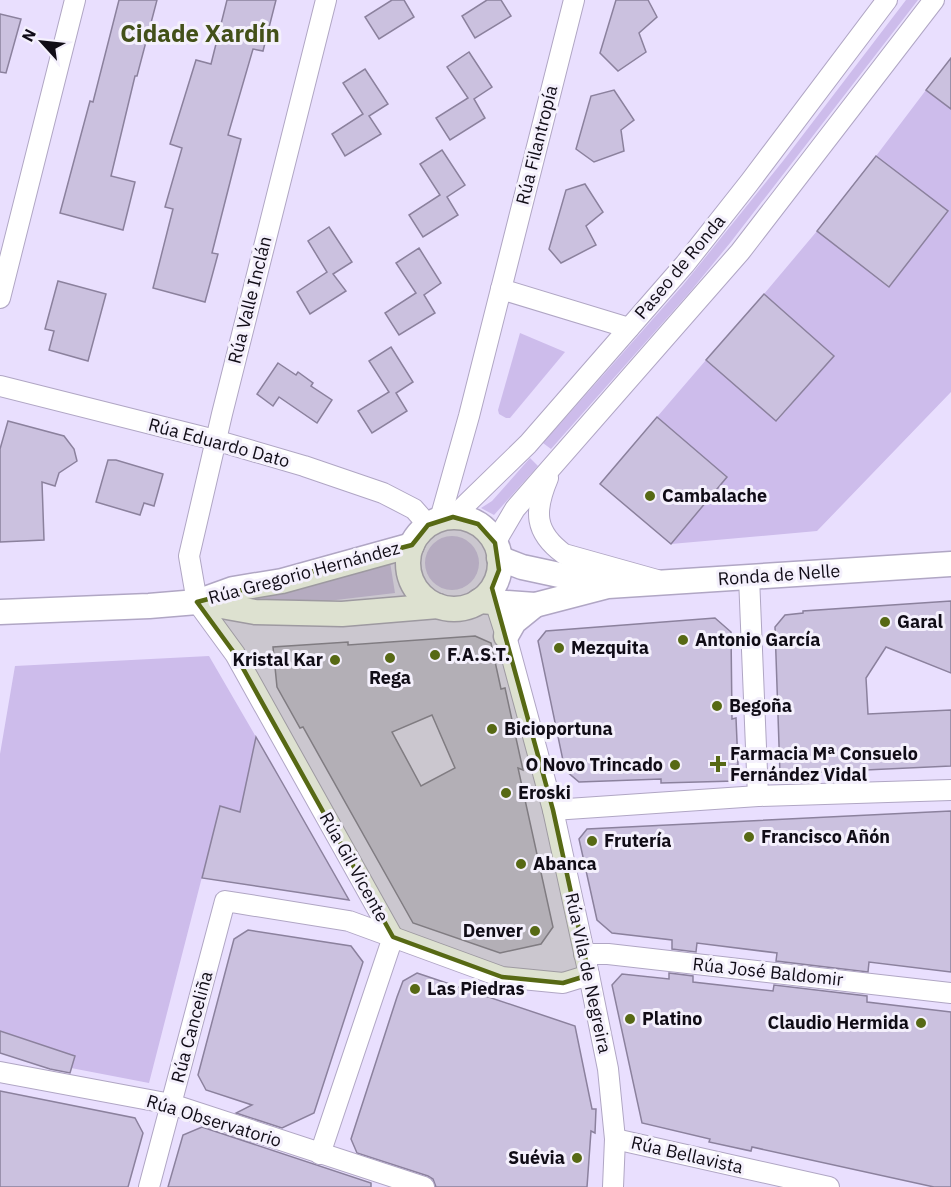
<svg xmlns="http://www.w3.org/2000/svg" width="951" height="1187" viewBox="0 0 951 1187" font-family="'IBM Plex Sans',sans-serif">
<rect width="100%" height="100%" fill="#e9dffe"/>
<g fill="#cdbceb">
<polygon points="906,0 918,0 730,243 690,292 551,449 543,443 683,285 783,161"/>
<polygon points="926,90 951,109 951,392 817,531 671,544 727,477 657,417 706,360 777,421 834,356 764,294 817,231 889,287 948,211 876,156"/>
<polygon points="520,333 565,352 510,418 506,418 499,414 498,410"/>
<polygon points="530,458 538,466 494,515 481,508 492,501"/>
<circle cx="452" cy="563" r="27"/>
<polygon points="390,562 395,593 319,602 239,603 222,598"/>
<polygon points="209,656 256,737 241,812 220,807 149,1083 71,1068 75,1056 0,1031 0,754 15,666"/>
</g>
<g fill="#cbc1df" stroke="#8b819d" stroke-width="1.5" fill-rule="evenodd">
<polygon points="119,0 157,0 137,76 135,76 111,176 135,182 123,230 60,213 90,101 93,102"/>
<polygon points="227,0 276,0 263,51 253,49 228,135 241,139 212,253 218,254 205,302 153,288 173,209 165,207 182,148 170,144 196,60 211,64"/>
<polygon points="392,0 404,0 414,17 379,39 365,17"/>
<polygon points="487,0 501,0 511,16 475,38 462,16"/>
<polygon points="616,0 648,0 657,17 639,33 646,52 618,71 600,53"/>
<polygon points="0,14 21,19 6,73 0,72"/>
<polygon points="469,52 492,87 474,99 485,118 450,140 436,118 468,98 447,67"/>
<polygon points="951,58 951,109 926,90"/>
<polygon points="365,69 388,104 369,116 381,134 345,156 332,134 363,114 343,83"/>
<polygon points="614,90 634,120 621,130 624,151 594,162 576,149 591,96"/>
<polygon points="442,150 465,185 447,197 458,215 423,237 409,215 440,195 420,164"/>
<polygon points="876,156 948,211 889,287 817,231"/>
<polygon points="585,184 603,212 586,226 596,245 561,263 549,249 566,190"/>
<polygon points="329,227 352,262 333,274 346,291 310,314 297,292 327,272 308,241"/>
<polygon points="419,248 441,283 424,295 435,313 399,335 385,313 416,293 396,263"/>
<polygon points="58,281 106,294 88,361 49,350 54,331 45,329"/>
<polygon points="764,294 834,356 776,421 706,360"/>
<polygon points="391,347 413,382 396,393 407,411 372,433 358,411 389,392 369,361"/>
<polygon points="278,363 296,375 298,372 313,383 311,386 332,400 317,423 279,397 273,406 257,394"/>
<polygon points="657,417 727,477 671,544 600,484"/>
<polygon points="8,421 64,436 74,449 77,461 59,473 55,486 42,482 44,540 0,542 0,449"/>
<polygon points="108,460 116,460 163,474 154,506 144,503 140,515 96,502"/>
<polygon points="951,601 951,673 886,647 866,678 868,714 951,710 951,766 780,774 775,627 785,615 803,613 803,611"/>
<polygon points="715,618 731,632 732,719 736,718 738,765 734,766 735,781 661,783 661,779 579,782 565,770 538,641 546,631"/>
<path d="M 475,636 L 491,643 L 501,689 L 505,688 L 523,770 L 518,768 L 553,927 L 541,944 L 500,953 L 413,923 L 303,727 L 300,728 L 277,687 L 273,647 L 348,642 L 348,645 ZM 432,715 L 455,768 L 421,786 L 392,732 Z"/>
<polygon points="256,737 279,777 349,900 202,878 220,806 240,812"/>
<polygon points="951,811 951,972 869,962 868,972 776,961 777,953 697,943 696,952 672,949 672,940 612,933 597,920 579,839 587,829"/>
<polygon points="248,930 351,946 363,962 314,1113 282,1128 236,1113 252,1105 206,1090 198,1075 234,939"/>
<polygon points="417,973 575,1026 592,1109 596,1109 595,1133 591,1131 587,1187 436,1187 433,1179 428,1176 357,1153 351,1139 397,997 403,981"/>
<polygon points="669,973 693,976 693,982 773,991 774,985 867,996 867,1002 951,1012 951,1187 934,1187 752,1147 751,1151 709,1142 710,1139 642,1123 612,985 622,974 669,979"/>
<polygon points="0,1031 75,1056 70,1073 50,1069 0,1053"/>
<polygon points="0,1091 135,1118 143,1133 128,1187 0,1187"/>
<polygon points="202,1127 371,1183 371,1187 168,1187 183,1135"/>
</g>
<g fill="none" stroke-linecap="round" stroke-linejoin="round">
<defs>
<g id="minor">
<polyline points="501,289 629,328"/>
<polyline points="0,298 75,0"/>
<polyline points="0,386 215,440 304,466 383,493 414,509 428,525"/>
<path d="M 548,478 C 534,511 534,532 564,554 L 657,580"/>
<polyline points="453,517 528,444 685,264 749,183 887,0"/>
<polyline points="440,519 469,416 574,0"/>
<polyline points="495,543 515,509 740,252 934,0"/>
<polyline points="749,577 758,796"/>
<polyline points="491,589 506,636 553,810 589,975 608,1069 615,1139 613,1187"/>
<polyline points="553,810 758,796 951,790"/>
<polyline points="584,954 608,954 951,993"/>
<polyline points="0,1072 171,1104 424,1187"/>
<polyline points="615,1139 829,1187"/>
<polyline points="320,1154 393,937 235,654 197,602 189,556 222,414 326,0"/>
<polyline points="149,1187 225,901 349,921 502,977 563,983 589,975"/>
</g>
<g id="tertiary">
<circle cx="454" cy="563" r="46"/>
<polyline points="499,558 522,567 601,584"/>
<polyline points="479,601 535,605 608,586 951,564"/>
<polyline points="199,602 255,612 342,614 438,606"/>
<polyline points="0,612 149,606 197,602 233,589 282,581 412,545"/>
<polyline points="506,636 514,622 535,605"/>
</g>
</defs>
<use href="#minor" stroke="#b0a6c4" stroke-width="22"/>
<use href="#tertiary" stroke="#b0a6c4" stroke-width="27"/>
<use href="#minor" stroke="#fff" stroke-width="20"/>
<use href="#tertiary" stroke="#fff" stroke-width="24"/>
</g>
<path fill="#576914" fill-opacity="0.2" stroke="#576914" stroke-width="4.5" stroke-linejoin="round" d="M 453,517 L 478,524 L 495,543 L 499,570 L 492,588 L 553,810 L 589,975 L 563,983 L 502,977 L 393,937 L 235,654 L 197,602 L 412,545 L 428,525 Z"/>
<g fill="#576914" stroke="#f4f0fc" stroke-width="2">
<circle cx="650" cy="496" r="6"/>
<circle cx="885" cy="622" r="6"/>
<circle cx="683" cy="640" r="6"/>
<circle cx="559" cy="648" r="6"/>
<circle cx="435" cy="655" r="6"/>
<circle cx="390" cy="658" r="6"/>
<circle cx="335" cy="660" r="6"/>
<circle cx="717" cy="706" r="6"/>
<circle cx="492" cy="729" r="6"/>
<path d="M715 755h6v6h6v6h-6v6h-6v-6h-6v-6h6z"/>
<circle cx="675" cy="765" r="6"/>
<circle cx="506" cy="793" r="6"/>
<circle cx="749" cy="837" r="6"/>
<circle cx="592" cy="841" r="6"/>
<circle cx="521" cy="864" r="6"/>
<circle cx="535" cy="931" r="6"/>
<circle cx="415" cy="989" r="6"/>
<circle cx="630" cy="1019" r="6"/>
<circle cx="921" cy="1023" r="6"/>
<circle cx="577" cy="1158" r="6"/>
</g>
<g text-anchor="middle" stroke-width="6" stroke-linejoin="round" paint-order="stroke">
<g font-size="18" fill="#100c16" stroke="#f4f0fc">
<text transform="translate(537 145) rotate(-76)" y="6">Rúa Filantropía</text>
<text transform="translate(680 267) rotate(-50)" y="6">Paseo de Ronda</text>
<text transform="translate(250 300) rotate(-76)" y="6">Rúa Valle Inclán</text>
<text transform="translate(219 443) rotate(15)" y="6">Rúa Eduardo Dato</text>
<text transform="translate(304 573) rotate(-15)" y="6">Rúa Gregorio Hernández</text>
<text transform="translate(779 575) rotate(-4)" y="6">Ronda de Nelle</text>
<text transform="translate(354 867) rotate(61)" y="6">Rúa Gil Vicente</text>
<text transform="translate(768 972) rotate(6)" y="6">Rúa José Baldomir</text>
<text transform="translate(588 973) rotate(78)" y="6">Rúa Vila de Negreira</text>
<text transform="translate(192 1027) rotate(-75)" y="6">Rúa Canceliña</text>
<text transform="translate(214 1121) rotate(17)" y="6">Rúa Observatorio</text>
<text transform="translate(687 1155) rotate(13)" y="6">Rúa Bellavista</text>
</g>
<g font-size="18" font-weight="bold" fill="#100c16" stroke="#f4f0fc" text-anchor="start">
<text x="662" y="502">Cambalache</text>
<text x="897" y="628">Garal</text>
<text x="695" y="646">Antonio García</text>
<text x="571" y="654">Mezquita</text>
<text x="447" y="661">F.A.S.T.</text>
<text x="323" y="666" text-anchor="end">Kristal Kar</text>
<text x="390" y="684" text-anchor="middle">Rega</text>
<text x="729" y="712">Begoña</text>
<text x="504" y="735">Bicioportuna</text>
<text x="730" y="760">Farmacia Mª Consuelo<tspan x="730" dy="21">Fernández Vidal</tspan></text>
<text x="663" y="771" text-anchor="end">O Novo Trincado</text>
<text x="518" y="799">Eroski</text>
<text x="761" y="843">Francisco Añón</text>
<text x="604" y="847">Frutería</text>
<text x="533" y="870">Abanca</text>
<text x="523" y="937" text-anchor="end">Denver</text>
<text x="427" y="995">Las Piedras</text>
<text x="642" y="1025">Platino</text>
<text x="909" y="1029" text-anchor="end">Claudio Hermida</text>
<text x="565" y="1164" text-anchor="end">Suévia</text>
</g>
<g font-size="24" font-weight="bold" fill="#435019" stroke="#f4f0fc">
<text x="200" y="42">Cidade Xardín</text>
</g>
</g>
<g transform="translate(42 42) rotate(297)" stroke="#f4f0fc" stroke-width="4.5" paint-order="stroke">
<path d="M0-4.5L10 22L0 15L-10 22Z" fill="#100c16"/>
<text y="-9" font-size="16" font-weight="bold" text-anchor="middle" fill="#100c16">N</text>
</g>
</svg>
